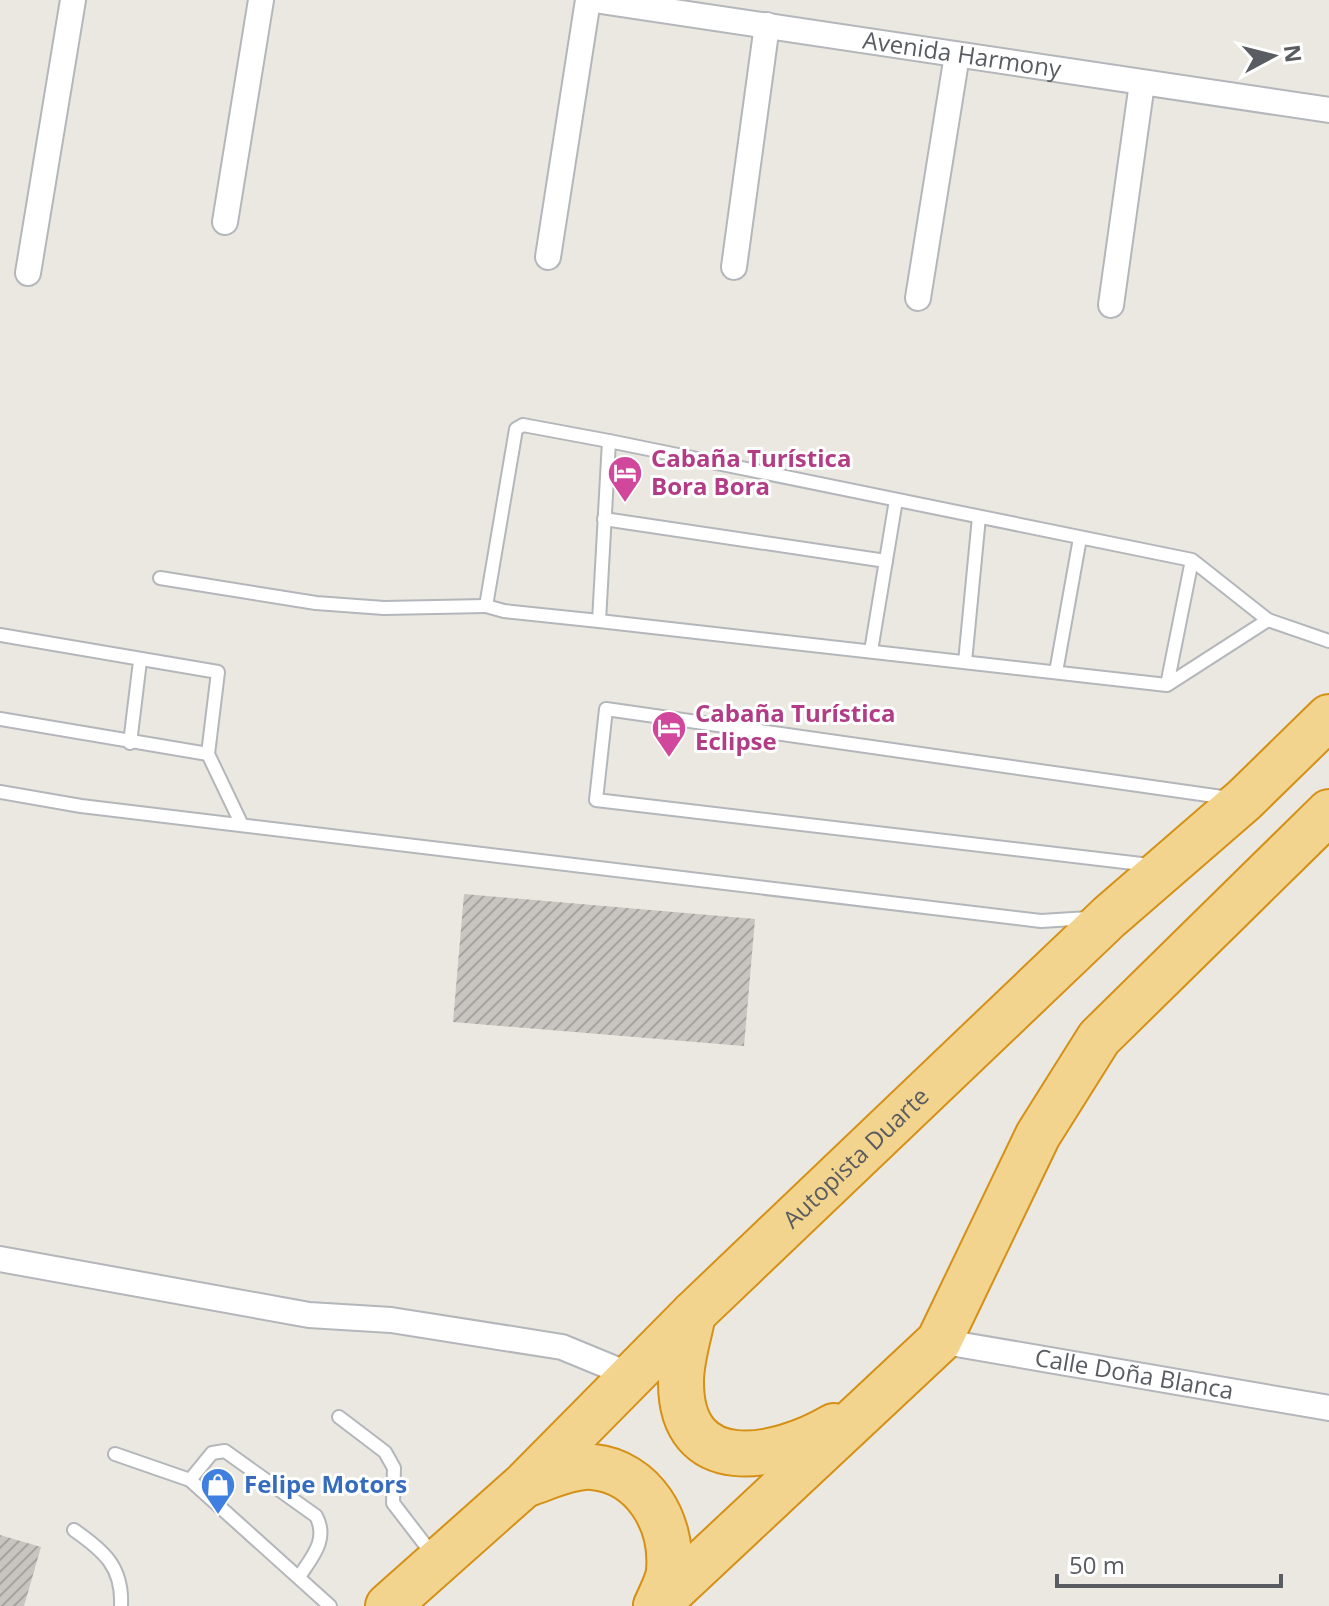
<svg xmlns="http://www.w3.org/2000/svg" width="1329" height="1606" viewBox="0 0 1329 1606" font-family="'Open Sans',sans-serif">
<defs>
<pattern id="building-hatch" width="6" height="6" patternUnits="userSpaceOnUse" patternTransform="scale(2)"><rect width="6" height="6" fill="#c8c4c0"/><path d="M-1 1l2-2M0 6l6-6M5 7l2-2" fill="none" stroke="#a5a29f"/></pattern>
</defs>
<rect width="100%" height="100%" fill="#eae8e0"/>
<g fill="url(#building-hatch)">
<polygon points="464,894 755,919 744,1046 453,1022"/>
<polygon points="0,1535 41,1547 24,1606 0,1606"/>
</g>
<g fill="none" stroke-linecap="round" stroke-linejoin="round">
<defs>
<g id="lane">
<polyline points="604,519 886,561"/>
<polyline points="160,578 316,603 384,608 486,606"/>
<polyline points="1268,620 1329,641"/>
<polyline points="599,621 504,611 486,606 516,429 523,425 609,441"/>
<polyline points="0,635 218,672 208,754 241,823"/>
<polyline points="871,651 896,500"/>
<polyline points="965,662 979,517"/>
<polyline points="1056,672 1080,538"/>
<polyline points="1167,685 1192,560 609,441 599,621 1167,685 1268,620 1192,560"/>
<polyline points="0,719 208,754"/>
<polyline points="130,743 140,661"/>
<polyline points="0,792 81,806 1041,921 1089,918"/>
<polyline points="1150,865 596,800 606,709 1229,798"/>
<polyline points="339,1417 385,1452 394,1468 393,1503 433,1555"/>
<polyline points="115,1454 190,1480 330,1606"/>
<path d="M 190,1480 L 212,1453 L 225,1451 L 316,1516 C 329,1540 311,1558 299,1577"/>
<path d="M 74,1530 C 104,1551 123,1567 121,1606"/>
</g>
<g id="street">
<path id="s1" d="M 594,0 L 1329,110"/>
<polyline points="225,222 261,0"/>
<polyline points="548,257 588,0"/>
<polyline points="734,267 767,25"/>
<polyline points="28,273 73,0"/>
<polyline points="918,298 957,55"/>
<polyline points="1111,305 1142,83"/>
<polyline points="0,1259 309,1315 391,1320 562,1347 630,1375"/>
<path id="s2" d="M 939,1341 L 1329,1408"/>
</g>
<g id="highway">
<path d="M 693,1314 C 689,1336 681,1359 681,1381 C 680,1479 776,1460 834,1426"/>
<path d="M 527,1484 C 546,1478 572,1465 593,1467 C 644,1472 673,1522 669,1571 C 668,1582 660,1596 656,1606"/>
<path id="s3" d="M 388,1606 L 524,1485 L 693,1314 L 1109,917 L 1244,800 L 1329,717"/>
<polyline points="656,1606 939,1341 1038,1135 1099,1038 1329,812"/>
</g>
</defs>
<use href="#lane" stroke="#b3b6ba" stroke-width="16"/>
<use href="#street" stroke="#b3b6ba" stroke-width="28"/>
<use href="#highway" stroke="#d59015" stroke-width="48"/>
<use href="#lane" stroke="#fff" stroke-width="12"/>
<use href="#street" stroke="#fff" stroke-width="24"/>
<use href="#highway" stroke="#f2d48f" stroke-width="44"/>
</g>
<defs>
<symbol id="hotel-pin" viewBox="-11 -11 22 30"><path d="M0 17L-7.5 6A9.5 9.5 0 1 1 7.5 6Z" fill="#d1479c" stroke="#fff"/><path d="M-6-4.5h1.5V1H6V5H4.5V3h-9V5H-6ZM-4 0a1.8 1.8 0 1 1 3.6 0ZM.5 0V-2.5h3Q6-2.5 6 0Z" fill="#fff"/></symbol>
<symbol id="shop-pin" viewBox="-11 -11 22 30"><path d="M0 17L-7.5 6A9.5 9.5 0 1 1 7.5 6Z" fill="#3f7fe0" stroke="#fff"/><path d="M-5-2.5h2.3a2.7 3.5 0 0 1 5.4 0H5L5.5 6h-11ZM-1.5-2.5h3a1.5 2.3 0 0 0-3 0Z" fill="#fff"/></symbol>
</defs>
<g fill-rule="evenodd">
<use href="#hotel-pin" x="605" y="453" width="40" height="54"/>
<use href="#hotel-pin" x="649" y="708" width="40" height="54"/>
<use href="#shop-pin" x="198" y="1465" width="40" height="54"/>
</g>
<g text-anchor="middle" stroke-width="6" stroke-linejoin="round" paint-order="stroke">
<g font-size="24" fill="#595c60" stroke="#fff">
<text dy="8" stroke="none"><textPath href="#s1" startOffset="372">Avenida Harmony</textPath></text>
<text dy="8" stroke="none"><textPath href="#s3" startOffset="648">Autopista Duarte</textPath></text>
<text dy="8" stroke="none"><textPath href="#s2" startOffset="198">Calle Doña Blanca</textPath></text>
</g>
<g font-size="24" font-weight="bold" fill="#b23c85" stroke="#fff" text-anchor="start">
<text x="651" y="467">Cabaña Turística<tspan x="651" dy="28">Bora Bora</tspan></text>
<text x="695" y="722">Cabaña Turística<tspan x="695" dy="28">Eclipse</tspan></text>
</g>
<g font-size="24" font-weight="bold" fill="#366cbe" stroke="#fff" text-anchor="start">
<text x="244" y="1493">Felipe Motors</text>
</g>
</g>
<g transform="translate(1273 56) rotate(83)" stroke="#ffffff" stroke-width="6" paint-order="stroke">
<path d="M0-6L14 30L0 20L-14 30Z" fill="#595c60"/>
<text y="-12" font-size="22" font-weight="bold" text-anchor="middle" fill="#595c60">N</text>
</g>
<path d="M1057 1574v12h224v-12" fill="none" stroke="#595c60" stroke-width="4"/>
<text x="1069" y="1574" font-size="24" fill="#595c60" stroke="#ffffff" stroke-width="6" paint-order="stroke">50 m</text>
</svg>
